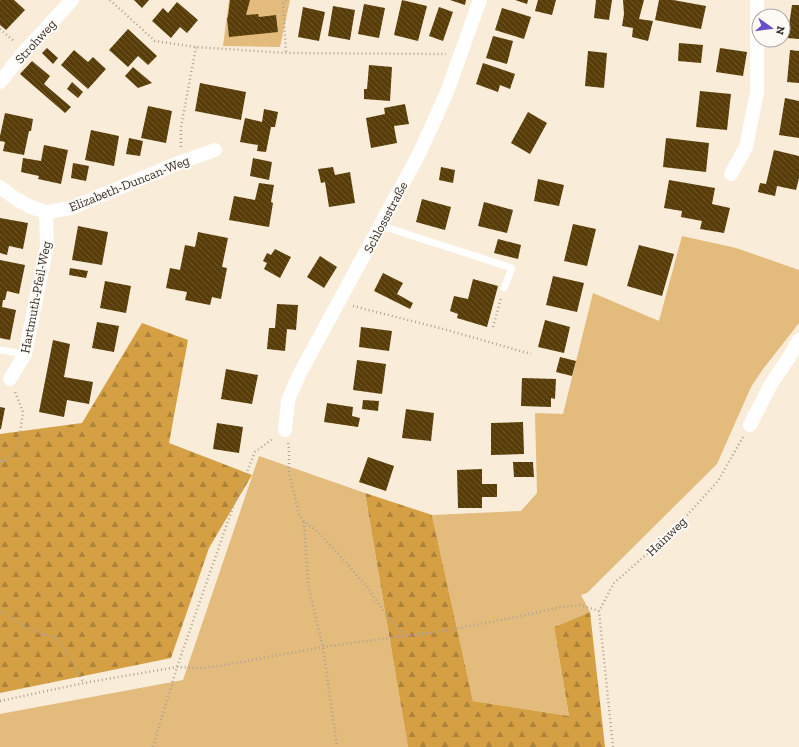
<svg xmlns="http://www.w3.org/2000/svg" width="799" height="747" viewBox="0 0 799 747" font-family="'Zilla Slab',serif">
<defs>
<pattern id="forest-firs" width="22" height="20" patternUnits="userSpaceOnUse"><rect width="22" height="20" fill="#d5a044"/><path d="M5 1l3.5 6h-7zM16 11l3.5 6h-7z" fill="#ae8339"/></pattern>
<pattern id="building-back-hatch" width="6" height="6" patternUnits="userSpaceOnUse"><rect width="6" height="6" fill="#583d08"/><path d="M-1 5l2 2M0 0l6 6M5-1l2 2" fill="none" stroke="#6d572c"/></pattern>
</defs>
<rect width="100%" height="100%" fill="#f9ecd9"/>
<g fill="#e3bb7c">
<polygon points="229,0 290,0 280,47 223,46"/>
<polygon points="682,236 736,248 799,270 799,323 763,369 751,387 717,464 587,593 581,595 590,612 554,627 569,716 473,701 432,515 521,511 537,493 535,413 563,414 593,293 659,321"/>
<polygon points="259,456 365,493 408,747 0,747 0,714 183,680"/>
</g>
<g fill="url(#forest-firs)">
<polygon points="142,323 188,340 169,443 252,475 209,548 171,658 0,693 0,434 82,423"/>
<polygon points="365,493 432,515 473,701 569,716 554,627 590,612 605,747 408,747"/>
</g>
<g fill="url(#building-back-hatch)">
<polygon points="0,0 14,0 25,10 6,30 0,25"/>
<polygon points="134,0 149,0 142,8"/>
<polygon points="230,0 250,0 246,15 258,14 259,17 276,15 278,32 229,37 227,18 228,17"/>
<polygon points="402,0 427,6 418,41 394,35"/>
<polygon points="450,0 466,0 465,5"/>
<polygon points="515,0 528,0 527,4"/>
<polygon points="538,0 556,0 552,15 535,11"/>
<polygon points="596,0 612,0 609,20 594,18"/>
<polygon points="623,0 644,0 639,19 653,21 648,41 632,37 633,28 622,26 624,14"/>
<polygon points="659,0 673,0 706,6 701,29 655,20"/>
<polygon points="177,2 198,20 187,33 180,27 171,38 152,21 163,8 168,13"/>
<polygon points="364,4 385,8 379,38 358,34"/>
<polygon points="792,5 799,5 799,39 787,38"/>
<polygon points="333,6 355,10 350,40 328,36"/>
<polygon points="303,7 325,12 319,41 298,37"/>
<polygon points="439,7 453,12 443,41 429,36"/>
<polygon points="502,8 531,17 524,39 495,30"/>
<polygon points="128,29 157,56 148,65 138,56 128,67 109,50"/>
<polygon points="493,36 513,41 507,64 486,58"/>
<polygon points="679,43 703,45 701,63 678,61"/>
<polygon points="47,48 58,58 53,64 42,53"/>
<polygon points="720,48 747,52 743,76 716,72"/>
<polygon points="74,50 88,62 93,57 106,69 88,89 61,65"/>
<polygon points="790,50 799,51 799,83 787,82"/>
<polygon points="588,51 607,53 604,88 585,86"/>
<polygon points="32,61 50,76 44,84 71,107 65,113 20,74"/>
<polygon points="483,63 515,74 510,89 500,85 498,92 476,84"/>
<polygon points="369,65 392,67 390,101 364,99 364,89 367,89"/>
<polygon points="133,67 152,83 138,88 125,76"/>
<polygon points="72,82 83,92 78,98 67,89"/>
<polygon points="200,83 246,92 241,120 195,111"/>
<polygon points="700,91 731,94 727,130 696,127"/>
<polygon points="785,98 799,101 799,138 779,135"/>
<polygon points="405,104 409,124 394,126 397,143 371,148 366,118 385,114 384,108"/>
<polygon points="148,106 172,111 166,143 141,138"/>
<polygon points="264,109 278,112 275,127 271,127 266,152 257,151 258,145 240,142 245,118 262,122"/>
<polygon points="528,112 547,123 530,154 511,143"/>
<polygon points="5,113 33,119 31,131 29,131 24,155 3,151 5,142 0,141 0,136"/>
<polygon points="91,130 119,136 114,166 85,160"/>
<polygon points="129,138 143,141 140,156 126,154"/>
<polygon points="666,138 709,143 706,172 663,167"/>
<polygon points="44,145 68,150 61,184 38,179 39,176 21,172 23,158 41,161"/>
<polygon points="774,150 799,156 799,178 796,190 777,186 775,196 758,192 760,183 766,184"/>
<polygon points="253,158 272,162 269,180 250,176"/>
<polygon points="73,163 89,166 86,181 71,178"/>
<polygon points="333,167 335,175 350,172 355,203 329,207 325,182 321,183 318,169"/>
<polygon points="441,167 455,170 453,183 439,180"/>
<polygon points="538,179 564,185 559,206 534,201"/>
<polygon points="669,180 715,188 712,204 730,208 724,233 700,229 702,221 681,217 682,211 664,208"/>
<polygon points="259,183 274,185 271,202 273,203 269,227 229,220 234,196 255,200"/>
<polygon points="422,199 451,207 445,230 416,222"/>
<polygon points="484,202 513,210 507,233 478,226"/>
<polygon points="0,218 28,223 23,249 9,246 7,255 0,253"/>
<polygon points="573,224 596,229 587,266 564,261"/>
<polygon points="78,226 108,232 102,265 72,260"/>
<polygon points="198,232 228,238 222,267 227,268 221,299 212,297 210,305 185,300 187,292 166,288 170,268 180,270 185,245 195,247"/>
<polygon points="498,239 521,245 518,259 494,253"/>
<polygon points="639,245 674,254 662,296 627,286"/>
<polygon points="275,249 291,257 280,278 264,269 267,263 263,261 267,253 271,255"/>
<polygon points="320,256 337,267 324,288 307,277"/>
<polygon points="0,260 25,265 19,294 7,291 5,300 3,300 2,307 16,310 10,340 0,338"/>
<polygon points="70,268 88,271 86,278 69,275"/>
<polygon points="383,273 403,283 397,294 413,303 410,309 374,291"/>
<polygon points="553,276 584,283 577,312 546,305"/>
<polygon points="473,279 498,286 487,327 457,318 458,314 450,311 454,296 468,299"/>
<polygon points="105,281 131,286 126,313 100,308"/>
<polygon points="277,304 298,305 296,330 287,329 285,351 267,349 269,328 275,328"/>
<polygon points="545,320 570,327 564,353 538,347"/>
<polygon points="97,322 119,326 114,352 92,348"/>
<polygon points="361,327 392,331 389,351 359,347"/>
<polygon points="53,340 70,344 64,377 93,382 89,404 67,400 64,417 39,412"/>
<polygon points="560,357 576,361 572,376 556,372"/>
<polygon points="357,360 386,364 382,394 353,390"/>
<polygon points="226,369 258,375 252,404 221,399"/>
<polygon points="522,378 556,379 555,399 551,398 551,407 521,406"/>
<polygon points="363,400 379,401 378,411 362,409"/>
<polygon points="327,403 353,407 352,416 360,418 358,427 324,422"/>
<polygon points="0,407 5,408 1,429 0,429"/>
<polygon points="406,409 434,413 431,441 402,438"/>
<polygon points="523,422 524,454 491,455 491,423"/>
<polygon points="217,423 243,427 239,453 213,449"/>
<polygon points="368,457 394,466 386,491 359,482"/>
<polygon points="513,462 533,462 534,477 514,477"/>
<polygon points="482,469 482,484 497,484 497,497 482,497 482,508 458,508 457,470"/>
</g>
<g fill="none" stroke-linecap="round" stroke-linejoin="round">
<g stroke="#ada395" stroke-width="2.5" stroke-dasharray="1 3" stroke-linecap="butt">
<polyline points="110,0 155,41 196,47 286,53 446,54"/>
<polyline points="286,0 283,3 286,53"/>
<polyline points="0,29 14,41"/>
<polyline points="181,147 181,127 196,47"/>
<polyline points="353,306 447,330 531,354"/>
<polyline points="493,327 501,298"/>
<polyline points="288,443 289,449 289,472 299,514 304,521 317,531 335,550 367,587 390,620 406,636"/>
<polyline points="0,461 5,461 18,448 23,412 15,392"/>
<polyline points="304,522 308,585 323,647 337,747"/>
<polyline points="0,611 25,626 41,634 54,637 60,642 84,683"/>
<polyline points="0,701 84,683 177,667 200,668 219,666 323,647 449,630 516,617 561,607 580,605 599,611"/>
<polyline points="153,747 177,667 235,501 255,452 274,438"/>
<polyline points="613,747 599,611 614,583 672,532 718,481 743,437"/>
</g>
<g stroke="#fff" stroke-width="7">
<polyline points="379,225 512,268 504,288"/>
<polyline points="0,350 25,354"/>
</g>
<g stroke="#fff" stroke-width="14">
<polyline points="0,82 25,51 72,0"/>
<polyline points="731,174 746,147 757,92 757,0"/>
<polyline points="0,187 16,199 31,207 46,212 71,208 181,162 215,150"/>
<polyline points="10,379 25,354 47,245 46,212"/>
<polyline points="750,425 771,384 788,359 799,340"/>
<polyline points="285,430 288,400 300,373 419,154 447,92 480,0"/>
</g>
</g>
<g text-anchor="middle" stroke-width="4" stroke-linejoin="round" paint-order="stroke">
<g font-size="13" fill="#342f28" stroke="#fefbf7">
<text transform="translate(35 41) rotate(-48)" y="5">Strohweg</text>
<text transform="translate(129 183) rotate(-22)" y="5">Elizabeth-Duncan-Weg</text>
<text transform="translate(385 217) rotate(-62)" y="5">Schlossstraße</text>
<text transform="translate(35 297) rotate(-79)" y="5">Hartmuth-Pfeil-Weg</text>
<text transform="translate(666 536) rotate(-44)" y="5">Hainweg</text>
</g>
</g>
<g transform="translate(771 28) rotate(104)"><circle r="19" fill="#fefbf7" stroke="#ada9a4"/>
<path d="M0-3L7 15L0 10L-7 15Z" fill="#684ec7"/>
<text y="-6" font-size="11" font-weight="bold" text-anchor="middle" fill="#342f28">N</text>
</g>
</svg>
